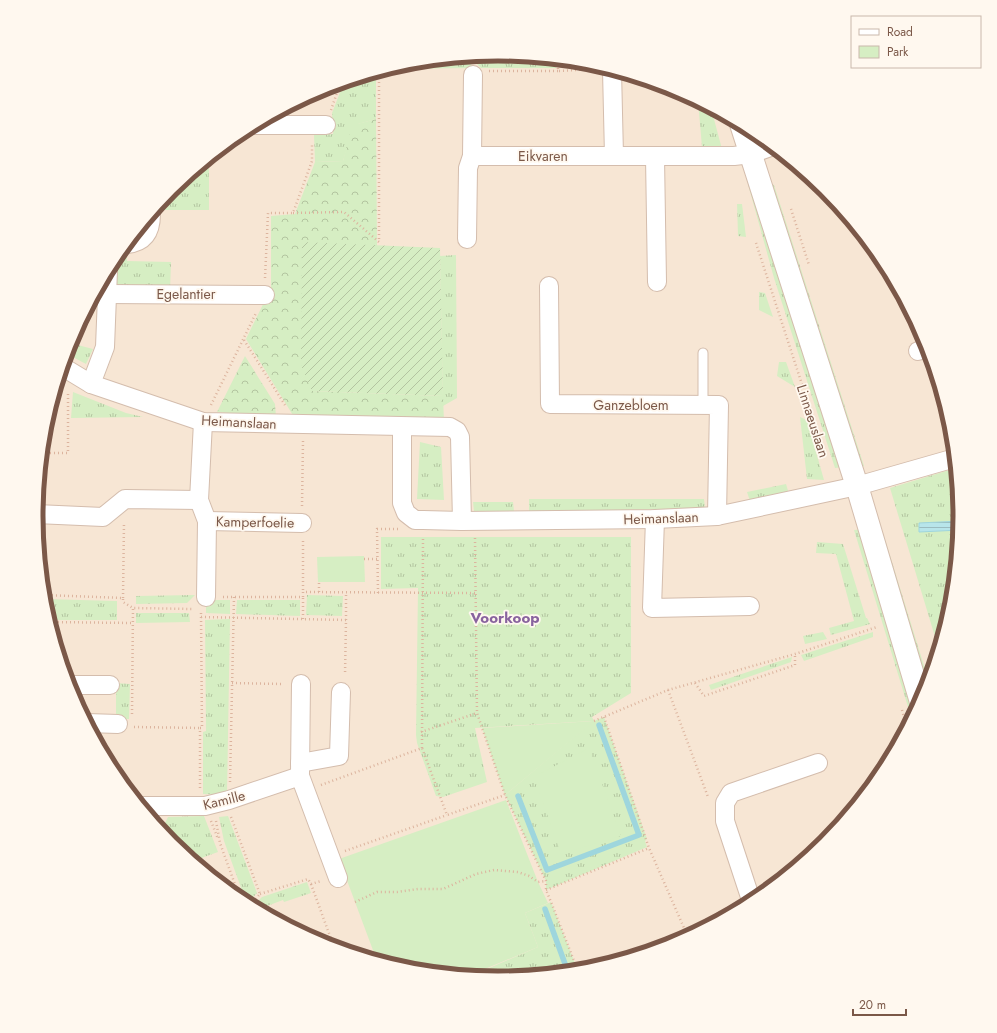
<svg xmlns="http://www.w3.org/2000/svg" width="997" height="1033" viewBox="0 0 997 1033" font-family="Jost,sans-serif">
<defs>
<pattern id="grass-tufts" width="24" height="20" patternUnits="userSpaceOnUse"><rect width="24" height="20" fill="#d6eec3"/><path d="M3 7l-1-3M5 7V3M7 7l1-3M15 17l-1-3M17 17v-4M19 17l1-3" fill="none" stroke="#b3c4a0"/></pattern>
<pattern id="forest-crowns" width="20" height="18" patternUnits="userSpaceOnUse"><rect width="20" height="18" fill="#d6eec3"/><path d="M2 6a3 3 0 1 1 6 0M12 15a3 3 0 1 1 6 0" fill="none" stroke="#b3c4a0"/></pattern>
<pattern id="garden-furrows" width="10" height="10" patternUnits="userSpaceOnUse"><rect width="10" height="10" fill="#d6eec3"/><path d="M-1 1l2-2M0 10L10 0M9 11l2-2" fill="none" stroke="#b3c4a0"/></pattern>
<pattern id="water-rules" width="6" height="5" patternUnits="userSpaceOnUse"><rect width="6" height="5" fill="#b8e5ea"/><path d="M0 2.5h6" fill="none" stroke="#9bbcc0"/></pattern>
</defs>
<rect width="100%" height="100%" fill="#fef4e6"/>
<circle fill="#f7e6d4" cx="499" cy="516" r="461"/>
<g fill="url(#grass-tufts)">
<polygon points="499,54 555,60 556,68 481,68 470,57"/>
<polygon points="464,57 474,68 389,69 408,63"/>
<polygon points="376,73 376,119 358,124 347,148 343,161 315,162 314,135 333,134 332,113 344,82"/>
<polygon points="698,101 711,108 722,149 702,147"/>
<polygon points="198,168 209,168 209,210 163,210 163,199 172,189"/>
<polygon points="751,174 843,467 835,468 774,278 746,177"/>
<polygon points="767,183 774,185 864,466 856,469"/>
<polygon points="737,204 742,204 746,237 738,236"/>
<path d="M 122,249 L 126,249 L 127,261 L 171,262 L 170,291 L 120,288 C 112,279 114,272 113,261 Z"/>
<polygon points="456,255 457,398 443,406 440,256"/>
<polygon points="759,292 765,293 773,317 759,310"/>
<polygon points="70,343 93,349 86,364 67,354"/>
<polygon points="779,362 786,362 795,387 777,376"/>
<polygon points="73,392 126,413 143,417 71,418"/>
<polygon points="800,417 807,420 824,480 807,479"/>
<polygon points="420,442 441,447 444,500 417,499"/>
<polygon points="956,468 961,521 919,523 919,532 960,530 952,607 939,650 890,488"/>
<polygon points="786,484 789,494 750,501 747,492"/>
<polygon points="529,499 704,499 705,508 529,512"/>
<polygon points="473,502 513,502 514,511 474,511"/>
<polygon points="879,520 929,682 926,694 874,523"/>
<polygon points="865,529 917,710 912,720 854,530"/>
<polygon points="381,537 631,537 631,693 592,717 594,721 604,717 647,839 645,841 647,847 546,890 546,881 505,795 593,721 475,728 487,782 443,797 436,796 417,743 416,735 418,588 381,589"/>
<polygon points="817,542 843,544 866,618 867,618 870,624 831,635 829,628 854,621 836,554 816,553"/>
<polygon points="195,595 187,603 136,604 136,596"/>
<polygon points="307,595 343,596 342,616 306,615"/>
<polygon points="44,599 117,601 117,620 49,620"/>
<polygon points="206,600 230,600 230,614 206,613"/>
<polygon points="237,600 300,600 300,616 236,614"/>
<polygon points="136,613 189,613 190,622 136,623"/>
<polygon points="230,619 227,795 203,794 203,732 206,731 205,620"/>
<polygon points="823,632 827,639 805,644 803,636"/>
<polygon points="873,632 873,637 804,661 801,655"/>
<polygon points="792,657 791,662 711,690 709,685"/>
<polygon points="116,683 130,684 129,719 120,719 117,718 116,714"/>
<polygon points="204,816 218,852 193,861 171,843 161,831 168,817"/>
<polygon points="228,816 257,893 247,904 224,841 219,817"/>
<polygon points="307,882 311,893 284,902 283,900 259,909 259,910 252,907 262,897"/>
<polygon points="551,902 578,971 498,979 471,976 538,947 525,913"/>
</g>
<g fill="url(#forest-crowns)">
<polygon points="376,119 377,246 302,243 312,391 443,396 444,422 294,417 246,339 271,288 271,216 295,214 315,162 343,161 350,133 357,124"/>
<polygon points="245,356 275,404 276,417 217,412"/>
</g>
<g fill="#d6eec3">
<polygon points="364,556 365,582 318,582 317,557"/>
<polygon points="594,721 505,795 482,728"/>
<polygon points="589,748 621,836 561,854 534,777"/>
<polygon points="506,800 538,882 548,903 525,913 538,947 468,976 408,970 377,961 339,859"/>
</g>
<polygon fill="url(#garden-furrows)" points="302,242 440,248 443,396 312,391 301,365"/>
<polygon fill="url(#water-rules)" stroke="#9ed6dd" points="961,521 960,530 919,532 919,523"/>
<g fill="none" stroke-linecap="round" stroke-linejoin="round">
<g stroke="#9ed6dd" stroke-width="5.5">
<polyline points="518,796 547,870 639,835 599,725"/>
<polyline points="545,909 568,972"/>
</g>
<defs>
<polyline id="service" points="703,353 703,405"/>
<g id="minor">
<polyline points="612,70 614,156"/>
<polyline points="254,125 326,125"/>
<polyline points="472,156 734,156 751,154 773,146"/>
<polyline points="655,157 657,282"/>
<polyline points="467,239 468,168 472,156 473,75"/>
<path d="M 127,244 C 145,242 151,231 151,214"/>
<polyline points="549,286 550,404 719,405 717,516"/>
<polyline points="107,294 265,295"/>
<polyline points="918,351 928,348"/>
<polyline points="63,367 91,384 203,422 450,427 457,431 460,437 462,521"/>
<polyline points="91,384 105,347 108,270"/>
<polyline points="203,422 199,500 207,521 206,597"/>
<polyline points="402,427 402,503 406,513 415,520 423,520 462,521 655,519 717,516 857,486 955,458"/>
<polyline points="36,514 103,517 125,499 199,500"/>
<polyline points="655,519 652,608 750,606"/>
<polyline points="207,521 302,523"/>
<polyline points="69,685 110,685"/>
<polyline points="87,723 118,724"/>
<polyline points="300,763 339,756 341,692"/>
<polyline points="300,773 301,684"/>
<polyline points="140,806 205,806 229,800 300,776 338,878"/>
<polyline points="752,903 725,821 725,803 731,793 818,763"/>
</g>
<polyline id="tertiary" points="741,124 857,486 921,702"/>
</defs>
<use href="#service" stroke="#d4bdad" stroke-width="11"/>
<use href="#minor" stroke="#d4bdad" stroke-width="20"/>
<use href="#tertiary" stroke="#d4bdad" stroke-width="24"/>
<g stroke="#dcb49e" stroke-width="2.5" stroke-dasharray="1 3" stroke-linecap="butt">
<polyline points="558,60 558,71 595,69"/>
<polyline points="489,71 558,71"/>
<polyline points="331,110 340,84"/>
<polyline points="791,209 809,265"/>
<polyline points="293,213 344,212 379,242 379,72"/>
<polyline points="756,243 810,409"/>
<polyline points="265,278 268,213 293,213 312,161 312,143"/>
<polyline points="244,340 285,405"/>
<polyline points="211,405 256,313"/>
<polyline points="42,453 68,453 68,391"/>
<polyline points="302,506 303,441"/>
<polyline points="475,538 477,713 505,795 546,881 546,890 551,902 578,971"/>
<polyline points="303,541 303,592"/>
<polyline points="364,559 377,559"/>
<polyline points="319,592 319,582"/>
<polyline points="378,593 377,529 398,529"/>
<polyline points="44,595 123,598 123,602 133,608 193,609"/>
<polyline points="223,597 303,597 303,592 475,593"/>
<polyline points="123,598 124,522"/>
<polyline points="201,617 346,620 345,675"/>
<polyline points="303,619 303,597"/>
<polyline points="346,620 346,592"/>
<polyline points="50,622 133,623"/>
<polyline points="232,683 283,684"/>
<polyline points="695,683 704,696 795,665 795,654"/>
<polyline points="668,690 708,797"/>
<polyline points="902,710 907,728"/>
<polyline points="132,714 133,608"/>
<polyline points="604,717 649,848 688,937"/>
<polyline points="594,721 668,690 795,654 877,627"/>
<polyline points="134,727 200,728"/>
<polyline points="421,732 477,713"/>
<polyline points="422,748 423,538"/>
<polyline points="230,782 234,597"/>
<polyline points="321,785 422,748 447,815 505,795"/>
<polyline points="200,788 200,728 202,728 201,613"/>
<polyline points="231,817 260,894 250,905"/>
<polyline points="211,821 218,839"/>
<polyline points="216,821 220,843 241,901"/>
<polyline points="345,851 447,815"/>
<polyline points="311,884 334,947"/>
<polyline points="546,890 649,848"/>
<polyline points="260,894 308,879 311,884 321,881"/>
<polyline points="355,902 377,892 397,892 418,889 443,889 476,874 494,870 518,872 529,876 538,882 546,881"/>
</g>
<use href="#service" stroke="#fff" stroke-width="9"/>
<use href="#minor" stroke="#fff" stroke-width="18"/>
<use href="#tertiary" stroke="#fff" stroke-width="22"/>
</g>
<g text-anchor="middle" stroke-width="3.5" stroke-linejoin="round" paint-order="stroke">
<g font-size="14" fill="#7b5848" stroke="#fff8ef">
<text x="543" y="161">Eikvaren</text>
<text x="186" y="299">Egelantier</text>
<text x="631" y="410">Ganzebloem</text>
<text transform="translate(813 421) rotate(72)" y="5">Linnaeuslaan</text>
<text transform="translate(239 422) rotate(3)" y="5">Heimanslaan</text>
<text transform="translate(661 518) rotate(-2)" y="5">Heimanslaan</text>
<text transform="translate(255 522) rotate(1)" y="5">Kamperfoelie</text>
<text transform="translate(224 800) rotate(-14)" y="5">Kamille</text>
</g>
<g font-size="15" font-weight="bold" fill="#88639e" stroke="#fff8ef">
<text x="505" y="623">Voorkoop</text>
</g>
</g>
<path d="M0 0H997V1033H0ZM43 516a455 455 0 1 1 910 0a455 455 0 1 1-910 0Z" fill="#fff8ef" fill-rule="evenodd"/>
<path fill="none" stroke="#7b5848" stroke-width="5" d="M43 516a455 455 0 1 1 910 0a455 455 0 1 1-910 0Z"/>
<rect x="851" y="16" width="130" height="52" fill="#fff8ef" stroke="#cab8ac"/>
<rect x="859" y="29" width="20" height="6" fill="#ffffff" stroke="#cab8ac"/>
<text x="887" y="36" font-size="12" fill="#7b5848">Road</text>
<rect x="859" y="46" width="20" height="12" fill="#d6eec3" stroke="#cab8ac"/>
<text x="887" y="56" font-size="12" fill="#7b5848">Park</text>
<path d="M853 1009v6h53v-6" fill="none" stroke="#7b5848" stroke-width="2"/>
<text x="859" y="1009" font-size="12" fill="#7b5848" stroke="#fff8ef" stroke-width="3" paint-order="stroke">20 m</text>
</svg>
